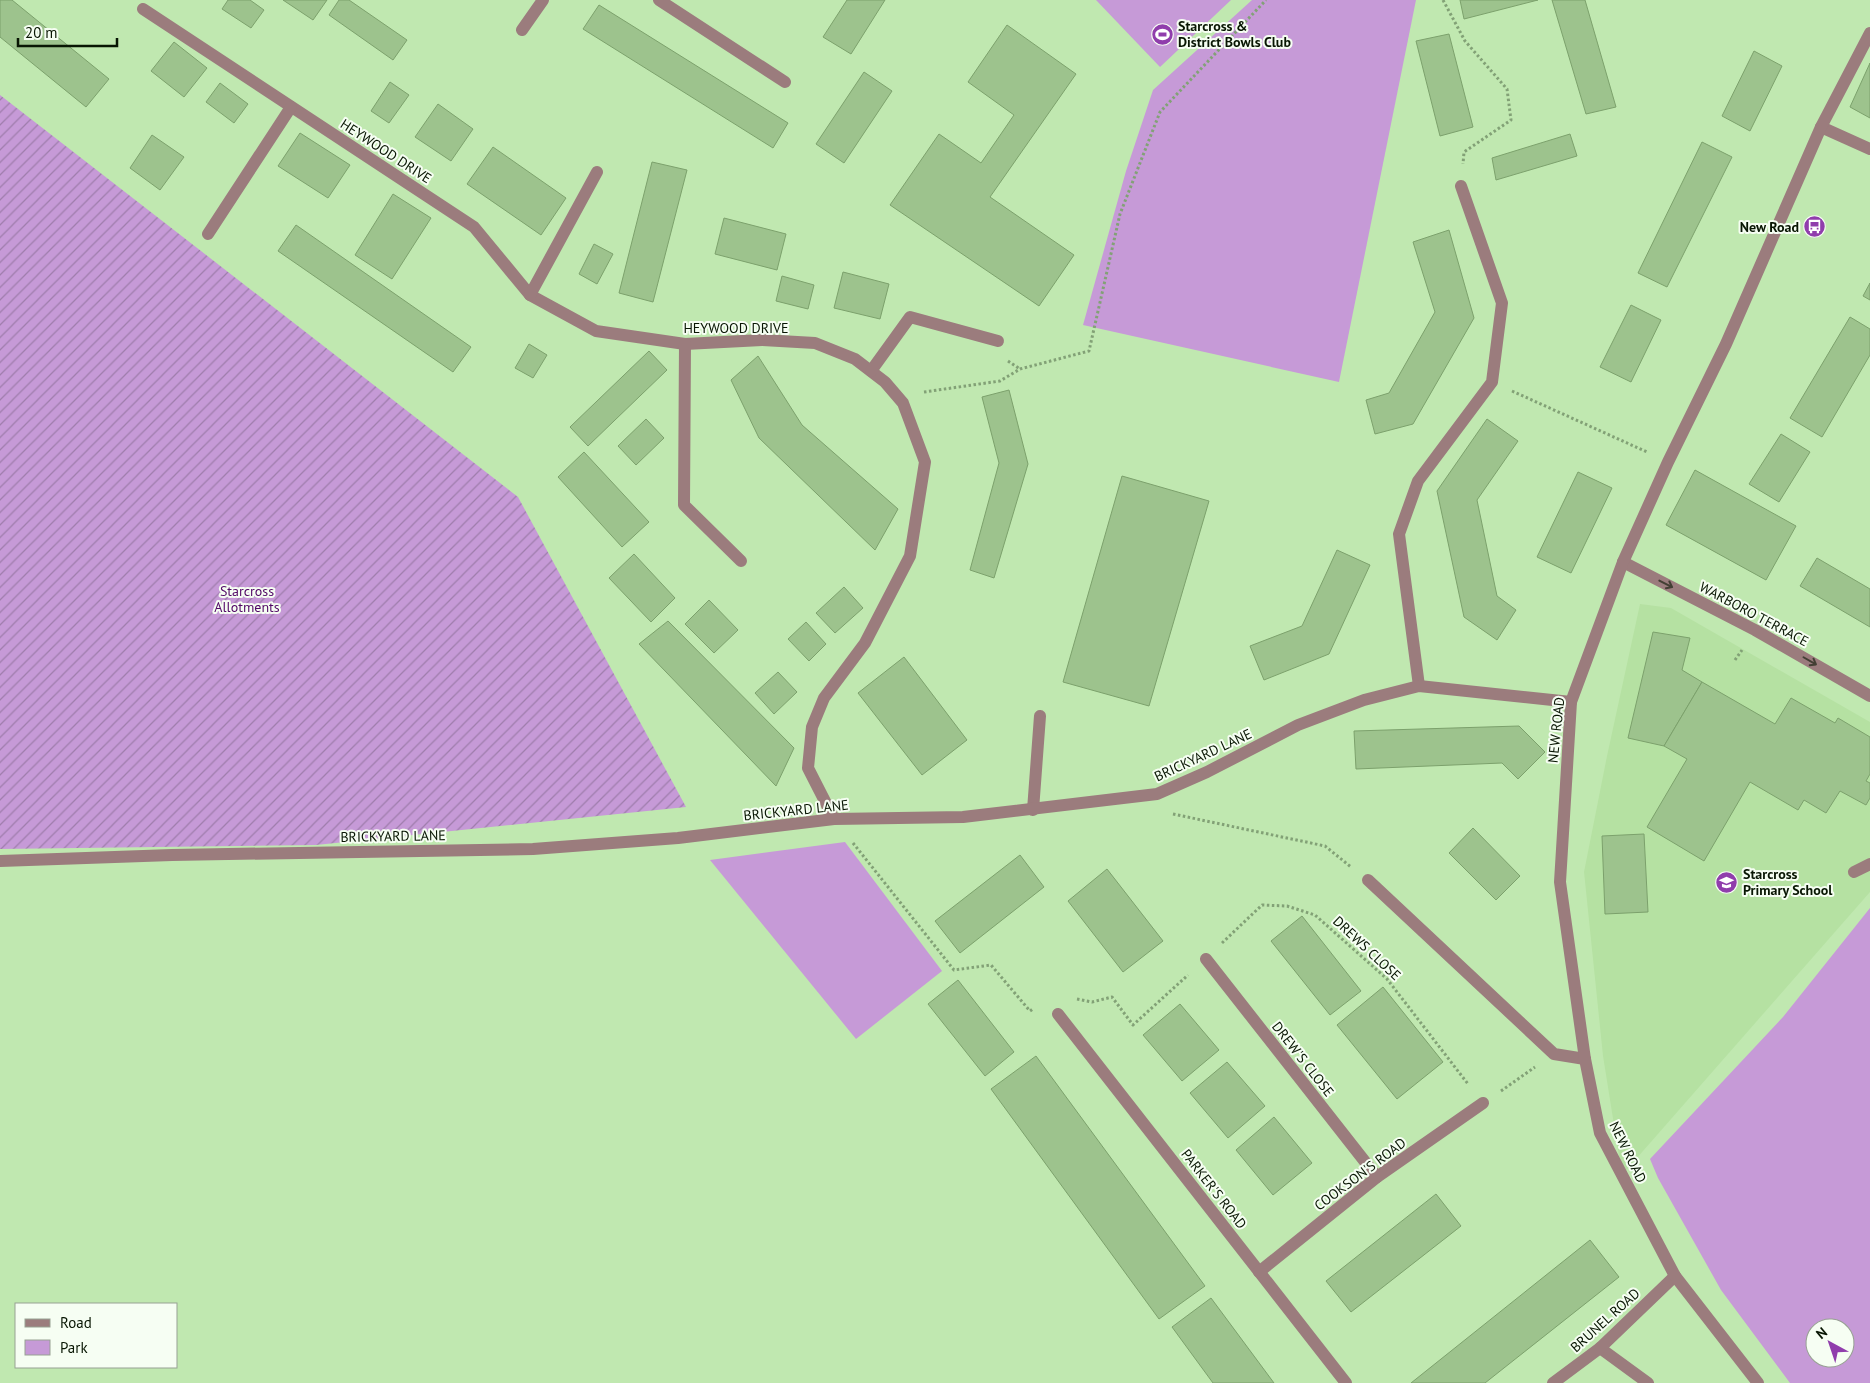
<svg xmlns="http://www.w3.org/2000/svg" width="1870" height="1383" viewBox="0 0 1870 1383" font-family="'PT Sans',sans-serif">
<defs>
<pattern id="garden-furrows" width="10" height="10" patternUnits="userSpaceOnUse" patternTransform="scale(1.25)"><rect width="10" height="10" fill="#c69ad7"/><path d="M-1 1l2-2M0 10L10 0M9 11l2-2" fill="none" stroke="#9f7dac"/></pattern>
</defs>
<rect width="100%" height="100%" fill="#c0e8b0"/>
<polygon fill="#b5e1a2" points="1640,604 1671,608 1870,722 1870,892 1622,1175 1603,1056 1584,872 1607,756"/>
<g fill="#c69ad7" fill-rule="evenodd">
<polygon points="1096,0 1231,0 1160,67"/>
<polygon points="1252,0 1416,0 1339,382 1083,325 1126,171 1153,90"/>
<polygon points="845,842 942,971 856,1039 710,860"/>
<path d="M 1870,908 L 1870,1383 L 1790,1383 L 1721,1290 L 1658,1178 L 1650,1159 L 1783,1017 ZM 1815,1328 L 1845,1328 L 1845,1358 L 1815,1358 Z"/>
</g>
<polygon fill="url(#garden-furrows)" points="0,95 518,497 686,807 316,845 0,849"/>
<g fill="#9dc38d" stroke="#7ca16c">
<polygon points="0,0 12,0 109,79 86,107 0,37"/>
<polygon points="228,0 250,0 264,10 251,28 222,9"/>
<polygon points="283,0 327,0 313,20"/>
<polygon points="339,0 349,0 407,40 393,60 329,15"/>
<polygon points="847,0 885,0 851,54 823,37"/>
<polygon points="1460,0 1538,0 1464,19"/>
<polygon points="1552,0 1585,0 1616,107 1586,114"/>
<polygon points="599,5 788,123 773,148 583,29"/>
<polygon points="1007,25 1076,74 990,197 1074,255 1039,306 890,205 939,134 981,163 1014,115 968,82"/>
<polygon points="1449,34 1473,127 1440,136 1416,41"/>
<polygon points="174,42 207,68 184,97 151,71"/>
<polygon points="1754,51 1782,66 1750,131 1722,116"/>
<polygon points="1870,63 1870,118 1850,107"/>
<polygon points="864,72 892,91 844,163 816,144"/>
<polygon points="390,82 409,95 389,123 371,111"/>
<polygon points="220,83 248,104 234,123 206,102"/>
<polygon points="438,104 473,129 451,161 415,137"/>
<polygon points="300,133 350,165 328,198 278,166"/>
<polygon points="1570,134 1577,156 1496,180 1492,158"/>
<polygon points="152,135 184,157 160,190 130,168"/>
<polygon points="1702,142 1732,157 1667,287 1638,273"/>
<polygon points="493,147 566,198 541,235 467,184"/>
<polygon points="652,162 687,170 653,302 619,293"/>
<polygon points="393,194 431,218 392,279 355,255"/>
<polygon points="724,218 786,234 777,270 715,254"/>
<polygon points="296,225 471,347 453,372 278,251"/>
<polygon points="1449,230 1474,318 1413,424 1375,434 1366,400 1389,393 1435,312 1413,242"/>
<polygon points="594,244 613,254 597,284 579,274"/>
<polygon points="843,272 889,284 880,319 834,308"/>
<polygon points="782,276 814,285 808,309 776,301"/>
<polygon points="1870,283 1870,300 1863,296"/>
<polygon points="1631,305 1661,320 1631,382 1600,367"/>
<polygon points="1850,317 1870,329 1870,355 1822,437 1790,418"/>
<polygon points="529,344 547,355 533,378 515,368"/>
<polygon points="649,351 667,370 588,446 570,427"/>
<polygon points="758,356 802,425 898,509 875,550 759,438 731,380"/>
<polygon points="1009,390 1028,464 994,578 970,570 999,463 982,397"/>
<polygon points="646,419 664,438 636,465 618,446"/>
<polygon points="1487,419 1518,441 1477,500 1497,596 1516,610 1497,640 1464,617 1437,491"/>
<polygon points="1781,434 1810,452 1779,502 1749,484"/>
<polygon points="584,452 649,522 622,547 558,477"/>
<polygon points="1695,470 1796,526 1766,580 1666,525"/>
<polygon points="1578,472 1612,488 1571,573 1537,557"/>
<polygon points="1122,476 1209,501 1149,706 1063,682"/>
<polygon points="1337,550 1370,565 1329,654 1264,680 1250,646 1302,626"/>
<polygon points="634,554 675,598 651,622 609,578"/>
<polygon points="1817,558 1870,589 1870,627 1800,586"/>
<polygon points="844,587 863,608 835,633 816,613"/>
<polygon points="709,600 738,630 714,653 685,624"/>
<polygon points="668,621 794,748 776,786 639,644"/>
<polygon points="806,622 826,644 809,661 788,639"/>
<polygon points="1653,632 1690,638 1682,670 1702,682 1664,746 1628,738"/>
<polygon points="904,657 967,740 922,775 858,693"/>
<polygon points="778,672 797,692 774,714 755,693"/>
<polygon points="1702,682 1775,724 1791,698 1835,723 1838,718 1870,737 1870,774 1866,781 1870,783 1870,798 1866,805 1840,791 1826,813 1804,800 1798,810 1750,782 1704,861 1647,827 1687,759 1664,746"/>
<polygon points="1519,726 1545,752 1518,779 1502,763 1356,769 1354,731"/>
<polygon points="1473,828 1520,876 1496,900 1449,853"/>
<polygon points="1644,834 1648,912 1605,914 1602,836"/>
<polygon points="1020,855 1044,887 960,953 935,921"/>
<polygon points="1107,869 1163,941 1123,972 1068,901"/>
<polygon points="1302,916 1361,991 1330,1015 1271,941"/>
<polygon points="958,980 1014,1052 985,1076 928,1004"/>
<polygon points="1383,987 1443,1062 1397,1099 1337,1025"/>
<polygon points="1180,1004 1219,1050 1182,1081 1143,1035"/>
<polygon points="1036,1056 1205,1286 1159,1319 991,1089"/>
<polygon points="1227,1062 1265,1106 1228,1138 1190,1093"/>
<polygon points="1274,1117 1312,1163 1273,1195 1236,1150"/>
<polygon points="1436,1194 1461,1226 1351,1312 1326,1281"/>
<polygon points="1590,1240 1619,1277 1485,1383 1411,1383"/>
<polygon points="1211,1298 1274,1383 1213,1383 1172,1327"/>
</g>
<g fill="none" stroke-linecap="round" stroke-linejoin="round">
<g stroke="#82a176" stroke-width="3" stroke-dasharray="2.5 2.5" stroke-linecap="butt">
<polyline points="1443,0 1465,41 1507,89 1511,120 1464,152 1463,164"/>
<polyline points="1008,361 1020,369"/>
<polyline points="1512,391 1647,452"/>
<polyline points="924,392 1000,381 1020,369 1089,351 1120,214 1160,112 1266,0"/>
<polyline points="1735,660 1742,650"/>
<polyline points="1173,814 1325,846 1351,867"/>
<polyline points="853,843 954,970 991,965 1030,1011 1034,1008"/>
<polyline points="1222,943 1262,905 1287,906 1315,915 1387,979 1468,1084"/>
<polyline points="1077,999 1092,1002 1112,997 1133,1025 1188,975"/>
<polyline points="1501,1091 1535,1067"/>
</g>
<g stroke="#9b7c7d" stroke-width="12">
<polyline points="659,0 785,82"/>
<polyline points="143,9 474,227 530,295 596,331 685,344 762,340 815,343 855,359 885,382 903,403 925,462 910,556 865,643 824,698 812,727 808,768 834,819"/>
<polyline points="522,30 543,0"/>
<polyline points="1821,127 1870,149"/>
<polyline points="208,234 291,107"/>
<polyline points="530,295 597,172"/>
<polyline points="685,344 684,505 741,561"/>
<polyline points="871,371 910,317 998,341"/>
<polyline points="1623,562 1755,630 1870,696"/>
<polyline points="1419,686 1399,534 1418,481 1492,382 1502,303 1461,186"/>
<polyline points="1033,810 1040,716"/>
<polyline points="0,861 172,855 533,849 678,838 834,819 963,817 1157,794 1207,772 1298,725 1364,700 1419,686 1571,702"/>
<polyline points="1854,872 1870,864"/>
<polyline points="1368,880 1554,1054 1585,1059"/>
<polyline points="1206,959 1377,1177"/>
<polyline points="1058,1014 1346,1383"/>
<polyline points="1259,1272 1377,1177 1483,1103"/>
<polyline points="1600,1348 1648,1383"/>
<polyline points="1553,1383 1600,1348 1675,1276"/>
<polyline points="1758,1383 1675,1276 1600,1133 1585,1059 1560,882 1571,702 1623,562 1668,462 1726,344 1821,127 1870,33"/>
</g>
</g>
<defs><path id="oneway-shaft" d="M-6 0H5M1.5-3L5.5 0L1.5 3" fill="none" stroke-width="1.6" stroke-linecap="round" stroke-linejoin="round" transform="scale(1.25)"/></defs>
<g stroke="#433f34">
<use href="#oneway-shaft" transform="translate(1666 584) rotate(27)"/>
<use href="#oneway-shaft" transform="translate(1810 661) rotate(30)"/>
</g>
<defs>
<symbol id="stadium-disc" viewBox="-11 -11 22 22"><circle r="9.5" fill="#903dac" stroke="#f6fef3"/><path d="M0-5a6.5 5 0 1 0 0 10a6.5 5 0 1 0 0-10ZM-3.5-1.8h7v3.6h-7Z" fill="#fff"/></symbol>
<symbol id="bus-disc" viewBox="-11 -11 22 22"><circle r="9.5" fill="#903dac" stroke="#f6fef3"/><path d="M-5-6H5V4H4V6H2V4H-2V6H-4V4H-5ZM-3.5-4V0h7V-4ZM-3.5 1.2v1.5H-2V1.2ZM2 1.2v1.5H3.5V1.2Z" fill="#fff"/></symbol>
<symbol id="school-disc" viewBox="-11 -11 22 22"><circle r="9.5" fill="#903dac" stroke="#f6fef3"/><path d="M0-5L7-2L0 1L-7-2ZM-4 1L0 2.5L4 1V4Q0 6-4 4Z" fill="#fff"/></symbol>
</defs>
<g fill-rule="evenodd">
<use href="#stadium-disc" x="1150" y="22" width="25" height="25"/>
<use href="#bus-disc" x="1802" y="214" width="25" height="25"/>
<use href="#school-disc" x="1714" y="870" width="25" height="25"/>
</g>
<g text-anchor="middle" stroke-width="4" stroke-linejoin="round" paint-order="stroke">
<g font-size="14" font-weight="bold" fill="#081603" stroke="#f6fef3" text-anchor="start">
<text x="1178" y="31">Starcross &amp;<tspan x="1178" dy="16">District Bowls Club</tspan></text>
<text x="1799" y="232" text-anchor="end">New Road</text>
<text x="1743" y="879">Starcross<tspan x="1743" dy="16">Primary School</tspan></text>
</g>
<g font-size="14" fill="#081603" stroke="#f6fef3">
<text transform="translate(386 151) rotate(33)" y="5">HEYWOOD DRIVE</text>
<text x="736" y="333">HEYWOOD DRIVE</text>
<text transform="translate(1754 614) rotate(28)" y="5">WARBORO TERRACE</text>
<text transform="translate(1556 730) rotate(-84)" y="5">NEW ROAD</text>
<text transform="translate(1203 755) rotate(-25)" y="5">BRICKYARD LANE</text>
<text transform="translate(796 810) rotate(-6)" y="5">BRICKYARD LANE</text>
<text transform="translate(393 836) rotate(-1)" y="5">BRICKYARD LANE</text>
<text transform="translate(1367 948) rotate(43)" y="5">DREWS CLOSE</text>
<text transform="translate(1303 1059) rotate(52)" y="5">DREW'S CLOSE</text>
<text transform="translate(1628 1152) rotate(64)" y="5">NEW ROAD</text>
<text transform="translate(1360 1174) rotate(-37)" y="5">COOKSON'S ROAD</text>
<text transform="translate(1214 1189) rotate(52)" y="5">PARKER'S ROAD</text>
<text transform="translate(1605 1320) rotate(-42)" y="5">BRUNEL ROAD</text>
</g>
<g font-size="14" fill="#510766" stroke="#f6fef3">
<text x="247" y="596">Starcross<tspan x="247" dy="16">Allotments</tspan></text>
</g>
</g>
<rect x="15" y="1303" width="162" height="65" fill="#f6fef3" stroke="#97a193"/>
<rect x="25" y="1319" width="25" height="8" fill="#9b7c7d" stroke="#97a193"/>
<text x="60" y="1328" font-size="15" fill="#081603">Road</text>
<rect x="25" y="1340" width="25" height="15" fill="#c69ad7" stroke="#97a193"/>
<text x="60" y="1353" font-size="15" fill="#081603">Park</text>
<g transform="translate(1830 1343) rotate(320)"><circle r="24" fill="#f6fef3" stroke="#97a193"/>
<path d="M0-4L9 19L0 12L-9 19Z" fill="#903dac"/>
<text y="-8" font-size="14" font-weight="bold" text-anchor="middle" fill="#081603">N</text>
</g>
<path d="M18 38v8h99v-8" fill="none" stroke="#081603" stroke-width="2.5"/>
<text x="25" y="38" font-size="15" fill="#081603" stroke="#f6fef3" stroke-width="4" paint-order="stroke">20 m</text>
</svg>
